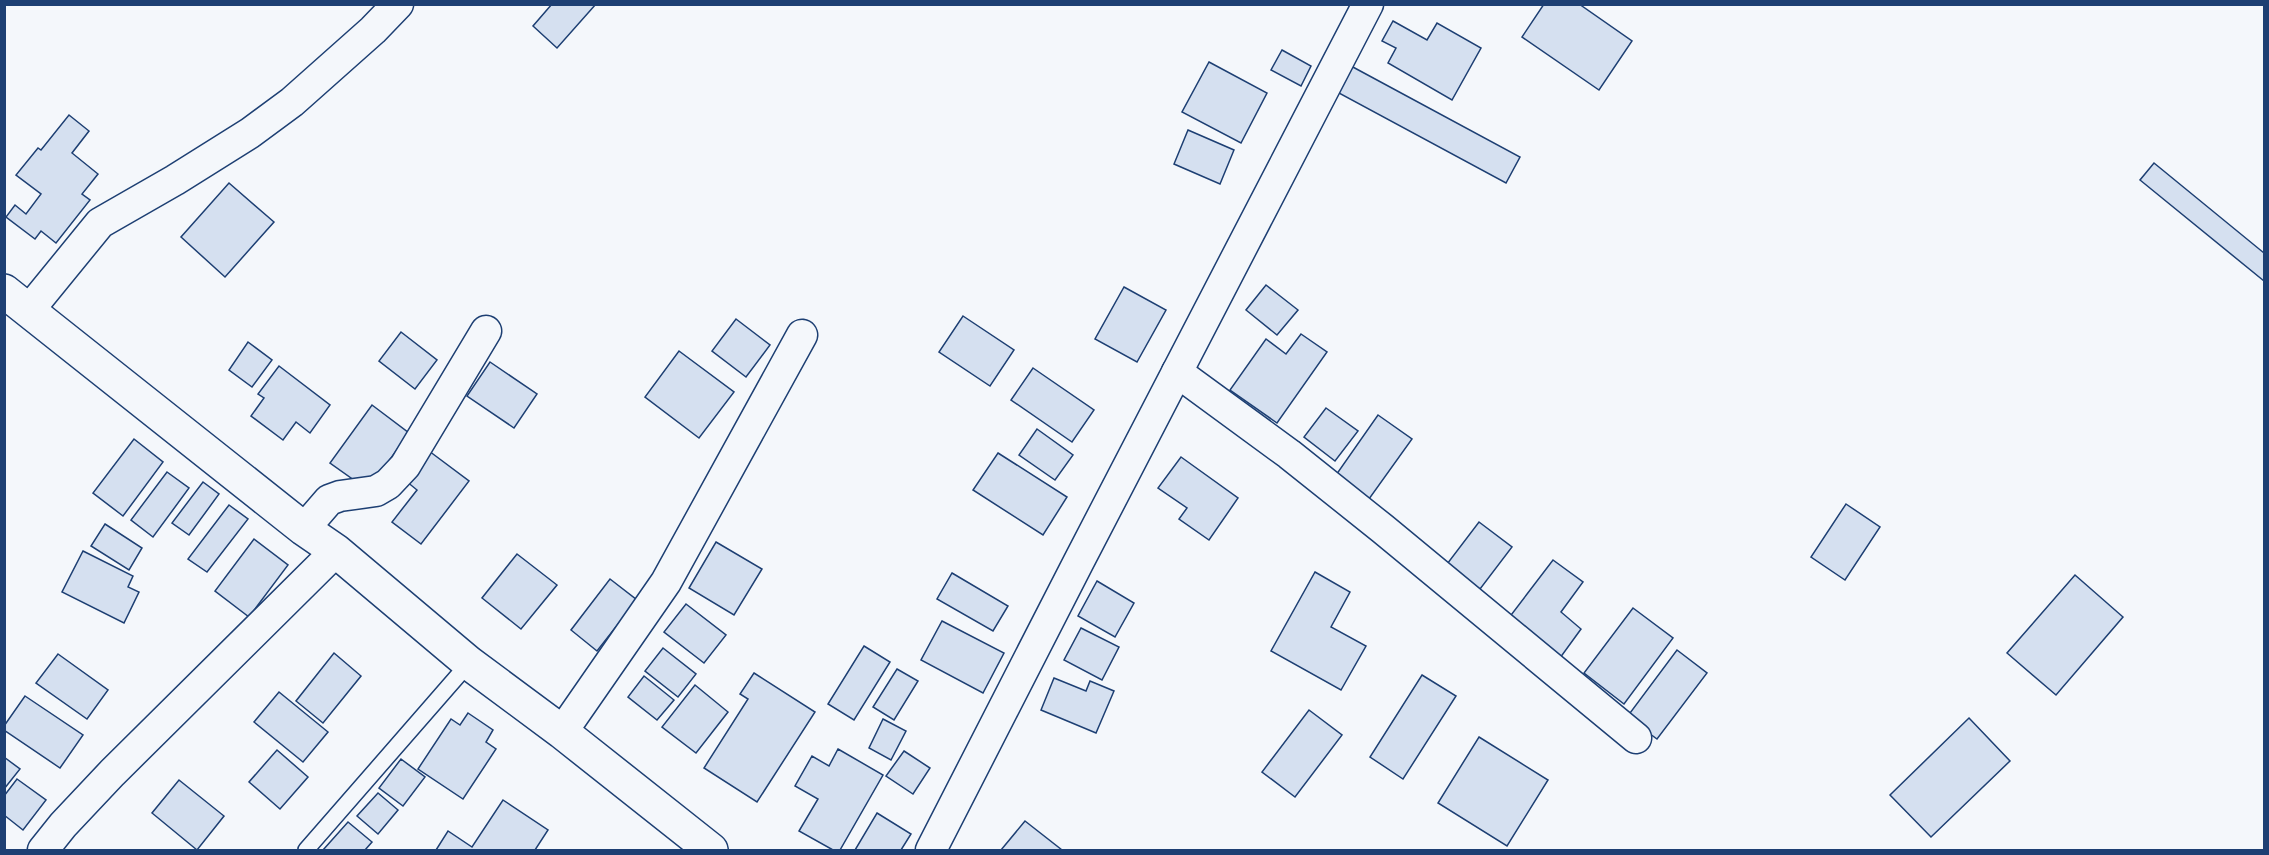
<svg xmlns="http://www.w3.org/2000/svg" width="2269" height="855" viewBox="0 0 2269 855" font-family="'Archivo Narrow',sans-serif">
<rect width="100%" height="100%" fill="#f4f7fb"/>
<g fill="#d5e0f0" stroke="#1d3f73" stroke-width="1.5">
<polygon points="552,4 596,4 557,48 533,26"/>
<polygon points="1544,4 1579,4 1632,41 1599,90 1522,37"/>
<polygon points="1393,21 1427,40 1437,23 1481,48 1452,100 1388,63 1396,48 1382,41"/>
<polygon points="1282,50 1311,66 1301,86 1271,70"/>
<polygon points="1209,62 1267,93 1241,143 1182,112"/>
<polygon points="1351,66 1520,157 1506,183 1337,92"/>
<polygon points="69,115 89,131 72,153 98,174 82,194 90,200 56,243 41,231 35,239 6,217 15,205 26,214 41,194 16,175 38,148 41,150"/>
<polygon points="1188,130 1234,150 1220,184 1174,164"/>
<polygon points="2154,163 2264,253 2264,281 2140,180"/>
<polygon points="229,183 274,222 225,277 181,237"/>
<polygon points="1266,285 1298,310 1277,335 1246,310"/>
<polygon points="1124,287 1166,310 1137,362 1095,339"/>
<polygon points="963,316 1014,350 990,386 939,352"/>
<polygon points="736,319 770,345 746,377 712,351"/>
<polygon points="401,332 437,360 415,389 379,361"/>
<polygon points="1301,334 1327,352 1277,423 1230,390 1266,339 1286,354"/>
<polygon points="248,342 272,360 252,387 229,370"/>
<polygon points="679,351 734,392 699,438 645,397"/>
<polygon points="490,362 537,394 514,428 467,396"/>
<polygon points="279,366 330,405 310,433 296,422 283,440 251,416 264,398 258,394"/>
<polygon points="1033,368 1094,410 1072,442 1011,400"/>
<polygon points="372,405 409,433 368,490 330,463"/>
<polygon points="1326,408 1358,431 1335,461 1304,437"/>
<polygon points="1378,415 1412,439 1369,499 1336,475"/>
<polygon points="1037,429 1073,455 1055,480 1019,455"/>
<polygon points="134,439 163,462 123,516 93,493"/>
<polygon points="429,451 469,481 421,544 392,522 417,490 406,481"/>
<polygon points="998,453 1067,497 1043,535 973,490"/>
<polygon points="1181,457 1238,498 1209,540 1179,519 1187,508 1158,488"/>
<polygon points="167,472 189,488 153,537 131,520"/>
<polygon points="203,482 219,494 189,535 172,523"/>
<polygon points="1846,504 1880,527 1845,580 1811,557"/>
<polygon points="229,505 248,519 207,572 188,559"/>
<polygon points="1479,522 1512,547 1477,593 1444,568"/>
<polygon points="105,524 142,548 129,570 91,546"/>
<polygon points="254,539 288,565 249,617 215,591"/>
<polygon points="716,542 762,569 734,615 689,588"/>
<polygon points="83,551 133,576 128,587 139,592 124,623 62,592"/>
<polygon points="517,554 557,585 521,629 482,598"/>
<polygon points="1553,560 1583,582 1561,612 1581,629 1560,658 1508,619"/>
<polygon points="1315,572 1350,592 1331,627 1366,646 1341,690 1271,651"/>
<polygon points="952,573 1008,606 993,631 937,599"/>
<polygon points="2075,575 2123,617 2056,695 2007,653"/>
<polygon points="610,579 637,600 597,651 571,630"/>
<polygon points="1097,581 1134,603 1115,637 1078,616"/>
<polygon points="686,604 726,635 704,663 664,632"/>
<polygon points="1633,608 1673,638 1624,704 1584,673"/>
<polygon points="942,621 1004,653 983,693 921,660"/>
<polygon points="1081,628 1119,647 1102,680 1064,660"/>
<polygon points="864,646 890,662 854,720 828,704"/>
<polygon points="663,648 696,674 678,697 645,671"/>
<polygon points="1677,650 1707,673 1657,739 1627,717"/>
<polygon points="334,653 361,676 323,723 296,701"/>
<polygon points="58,654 108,690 87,719 36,683"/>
<polygon points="897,669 918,681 894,720 873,707"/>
<polygon points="754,673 815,712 757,802 704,768 748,699 740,694"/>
<polygon points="1422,675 1456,696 1403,779 1370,757"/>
<polygon points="644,676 674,700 657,720 628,697"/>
<polygon points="1054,678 1086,691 1090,681 1114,691 1096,733 1041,710"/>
<polygon points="695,685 728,712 696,753 662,727"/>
<polygon points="279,692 328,732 303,762 254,722"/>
<polygon points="25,696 83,735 60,768 4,730 4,726"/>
<polygon points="1309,710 1342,735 1295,797 1262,772"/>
<polygon points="468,713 493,730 486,742 496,749 463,799 418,769 451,719 460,725"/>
<polygon points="1969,718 2010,761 1931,837 1890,795"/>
<polygon points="883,719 906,731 891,760 869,748"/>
<polygon points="1479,737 1548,780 1507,846 1438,803"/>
<polygon points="838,749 883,775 840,850 833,850 799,831 818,799 795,786 812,756 829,766"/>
<polygon points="277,750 308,777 280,809 249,782"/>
<polygon points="904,751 930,768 913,794 886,776"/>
<polygon points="4,757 20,769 4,789"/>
<polygon points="401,759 425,777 403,806 379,788"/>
<polygon points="17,779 46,800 23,830 4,815 4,796"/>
<polygon points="179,780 224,816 197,850 152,813"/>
<polygon points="378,793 398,810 378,834 357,816"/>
<polygon points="503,800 548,830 535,850 436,850 448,831 472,847"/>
<polygon points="877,813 911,834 901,850 855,850"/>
<polygon points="1025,821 1062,850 1001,850"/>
<polygon points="348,822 372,842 365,850 323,850"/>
</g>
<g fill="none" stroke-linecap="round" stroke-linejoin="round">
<defs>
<polyline id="lane" points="306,850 469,663"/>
<g id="street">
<polyline points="29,310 100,223 175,180 250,133 292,102 373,30 398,4"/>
<polyline points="1177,372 1289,454 1383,529 1636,738"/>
<polyline points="304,529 329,500 340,496 376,491 388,484 405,466 486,331"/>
<polyline points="562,732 666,582 802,335"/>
<polyline points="43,850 63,825 112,773 336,551"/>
<polyline points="931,850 1078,563 1368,4"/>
</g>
<polyline id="secondary" points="4,291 304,529 336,551 469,663 562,732 711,850"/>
</defs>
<use href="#lane" stroke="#1d3f73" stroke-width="18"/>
<use href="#street" stroke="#1d3f73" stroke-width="33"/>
<use href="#secondary" stroke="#1d3f73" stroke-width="36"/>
<use href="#lane" stroke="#f4f7fb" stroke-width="15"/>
<use href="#street" stroke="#f4f7fb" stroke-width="30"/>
<use href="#secondary" stroke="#f4f7fb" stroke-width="33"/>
</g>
<rect width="2269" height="855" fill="none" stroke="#1d3f73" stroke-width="12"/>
</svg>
